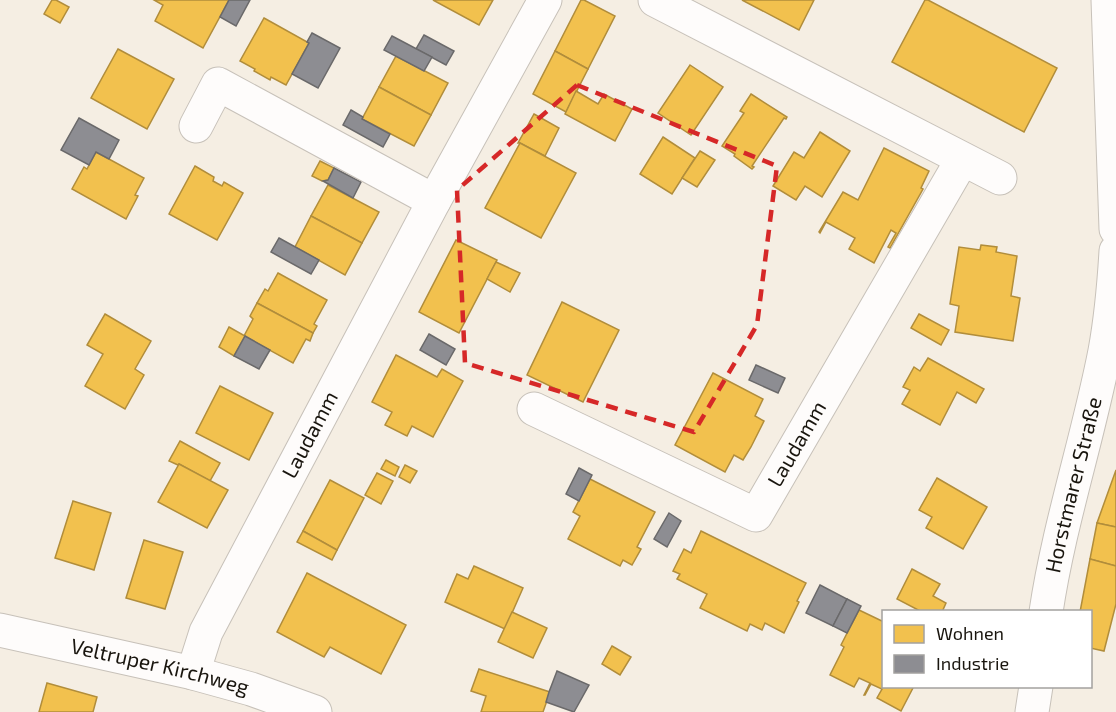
<svg xmlns="http://www.w3.org/2000/svg" width="1116" height="712" viewBox="0 0 1116 712" font-family="'Exo 2',sans-serif">
<rect width="100%" height="100%" fill="#f5eee3"/>
<g fill="#f2c14e" stroke="#b18d3b" stroke-width="1.5">
<polygon points="52,0 56,0 69,7 60,23 44,14"/>
<polygon points="154,0 229,0 203,48 155,21 163,5"/>
<polygon points="433,0 493,0 479,25"/>
<polygon points="581,0 584,0 615,16 588,69 555,51"/>
<polygon points="742,0 814,0 799,30"/>
<polygon points="925,0 928,0 1057,68 1024,132 892,62"/>
<polygon points="264,18 309,43 286,85 271,77 270,80 254,71 255,69 240,61"/>
<polygon points="118,49 174,79 147,129 91,98"/>
<polygon points="555,51 588,69 566,112 533,94"/>
<polygon points="396,56 448,83 431,115 379,87"/>
<polygon points="690,65 723,87 691,135 658,113"/>
<polygon points="379,87 431,115 414,146 362,119"/>
<polygon points="576,91 598,104 604,94 632,109 615,141 565,114"/>
<polygon points="751,94 787,117 786,119 784,118 752,166 754,167 752,169 734,156 735,154 722,146 744,113 740,111"/>
<polygon points="534,114 559,128 545,156 520,143 518,143"/>
<polygon points="820,132 850,151 822,197 805,186 796,200 773,186 794,152 804,158"/>
<polygon points="663,137 695,158 672,194 640,174"/>
<polygon points="520,143 576,173 541,238 485,208"/>
<polygon points="884,148 929,171 921,188 923,189 890,248 888,247 896,233 891,230 874,263 849,249 855,238 826,222 820,233 819,232 843,192 858,200"/>
<polygon points="700,151 715,160 697,187 682,178"/>
<polygon points="96,152 144,178 135,195 138,196 126,219 72,189 84,167 87,169"/>
<polygon points="320,161 334,168 328,180 322,181 312,176"/>
<polygon points="195,166 214,177 213,181 222,186 224,182 243,193 217,240 169,214"/>
<polygon points="328,185 379,212 362,243 311,216"/>
<polygon points="311,216 362,243 345,275 295,247"/>
<polygon points="456,240 497,260 459,333 419,312"/>
<polygon points="981,245 997,247 996,252 1017,256 1011,296 1020,298 1013,341 955,332 959,306 950,304 959,247 980,250"/>
<polygon points="496,262 520,273 510,292 487,279"/>
<polygon points="278,273 327,300 314,324 317,326 313,333 257,303 265,289 268,291"/>
<polygon points="562,302 619,330 583,402 527,375"/>
<polygon points="257,303 313,333 310,341 306,339 293,363 244,336 253,319 250,316"/>
<polygon points="105,314 151,341 135,369 144,375 125,409 85,386 103,354 87,345"/>
<polygon points="919,314 949,330 941,345 911,328"/>
<polygon points="229,327 245,336 234,356 219,347"/>
<polygon points="396,355 437,377 442,369 463,381 433,437 412,426 407,436 385,425 392,412 372,402"/>
<polygon points="928,358 984,389 976,403 957,392 940,425 902,404 910,390 903,387 914,367 920,371"/>
<polygon points="713,373 763,399 755,416 764,421 751,447 743,460 734,455 725,472 675,445"/>
<polygon points="220,386 273,413 249,460 196,433"/>
<polygon points="180,441 220,463 210,481 179,464 178,465 169,461"/>
<polygon points="386,460 399,467 395,476 381,469"/>
<polygon points="179,464 228,490 207,528 158,502"/>
<polygon points="405,465 417,471 410,483 399,477"/>
<polygon points="1116,470 1116,527 1097,523"/>
<polygon points="377,473 393,481 381,504 365,495"/>
<polygon points="937,478 987,507 963,549 926,528 932,517 919,510"/>
<polygon points="590,479 655,512 637,547 641,549 632,565 623,560 620,566 568,539 580,516 573,512"/>
<polygon points="330,480 364,498 337,550 303,531"/>
<polygon points="73,501 111,513 94,570 55,558"/>
<polygon points="1097,523 1116,527 1116,566 1090,559"/>
<polygon points="303,531 337,550 332,560 297,542"/>
<polygon points="701,531 806,583 797,601 799,602 784,633 765,623 762,630 750,624 747,631 700,608 707,594 677,579 680,574 673,571 684,549 691,553"/>
<polygon points="144,540 183,552 165,609 126,598"/>
<polygon points="1090,559 1116,566 1116,604 1104,651 1090,648 1090,612 1080,612"/>
<polygon points="474,566 523,588 505,629 445,602 457,574 468,579"/>
<polygon points="912,569 940,584 933,596 946,603 942,612 922,612 897,599"/>
<polygon points="307,573 406,625 381,674 330,647 324,657 277,632"/>
<polygon points="859,610 884,622 884,686 914,686 901,711 877,698 882,689 871,684 865,695 864,695 870,683 859,678 854,687 830,675 844,647 841,645"/>
<polygon points="512,612 547,628 533,658 498,642"/>
<polygon points="612,646 631,657 620,675 602,664"/>
<polygon points="479,669 550,692 543,712 481,712 486,696 471,691"/>
<polygon points="47,683 97,697 93,712 39,712"/>
</g>
<g fill="#8d8d92" stroke="#6a696a" stroke-width="1.5">
<polygon points="229,0 250,0 236,26 220,17"/>
<polygon points="312,33 340,48 318,88 292,74 309,43 307,42"/>
<polygon points="424,35 454,51 446,65 416,49"/>
<polygon points="392,36 432,57 424,71 384,50"/>
<polygon points="351,110 363,117 362,119 390,134 383,147 343,125"/>
<polygon points="79,118 119,140 109,159 96,152 89,165 61,150"/>
<polygon points="334,168 361,182 353,198 323,181 328,180"/>
<polygon points="279,238 319,260 311,274 271,252"/>
<polygon points="429,334 455,349 446,365 420,350"/>
<polygon points="245,336 270,350 259,369 234,356"/>
<polygon points="756,365 785,378 778,393 749,380"/>
<polygon points="579,468 592,475 579,501 566,494"/>
<polygon points="669,513 681,521 667,547 654,539"/>
<polygon points="820,585 847,599 833,626 806,613"/>
<polygon points="847,599 861,606 847,633 833,626"/>
<polygon points="557,671 589,685 574,712 546,702 549,692"/>
</g>
<g fill="none" stroke-linecap="round" stroke-linejoin="round">
<defs>
<g id="minor">
<polyline points="655,0 1000,178"/>
<polyline points="196,126 218,84 434,201"/>
<path id="s1" d="M 534,409 L 756,515 L 962,160"/>
<path id="s2" d="M 0,630 L 193,673 L 251,689 L 315,712"/>
<path id="s3" d="M 193,673 L 206,632 L 434,201 L 545,0"/>
</g>
<g id="secondary">
<polyline points="1108,0 1116,229"/>
<path id="s4" d="M 1046,612 C 1059,524 1088,439 1105,351 C 1111,318 1114,285 1116,251"/>
<polyline points="1032,712 1036,686"/>
</g>
</defs>
<use href="#minor" stroke="#c7c1b9" stroke-width="35"/>
<use href="#secondary" stroke="#c7c1b9" stroke-width="35"/>
<use href="#minor" stroke="#fefcfb" stroke-width="33"/>
<use href="#secondary" stroke="#fefcfb" stroke-width="33"/>
</g>
<path fill="none" stroke="#d62828" stroke-width="4.5" stroke-dasharray="12 8" stroke-linejoin="round" d="M 577,85 L 777,166 L 757,325 L 694,432 L 465,363 L 457,190 Z"/>
<g text-anchor="middle" stroke-width="6" stroke-linejoin="round" paint-order="stroke">
<g font-size="21" fill="#19150e" stroke="#fff">
<text dy="7" stroke="none"><textPath href="#s3" startOffset="266">Laudamm</textPath></text>
<text dy="7" stroke="none"><textPath href="#s1" startOffset="328">Laudamm</textPath></text>
<text dy="7" stroke="none"><textPath href="#s4" startOffset="130">Horstmarer Straße</textPath></text>
<text dy="7" stroke="none"><textPath href="#s2" startOffset="164">Veltruper Kirchweg</textPath></text>
</g>
</g>
<rect x="882" y="610" width="210" height="78" fill="#ffffff" stroke="#a3a19f" stroke-width="1.5"/>
<rect x="894" y="625" width="30" height="18" fill="#f2c14e" stroke="#a3a19f" stroke-width="1.5"/>
<text x="936" y="640" font-size="18" fill="#19150e">Wohnen</text>
<rect x="894" y="655" width="30" height="18" fill="#8d8d92" stroke="#a3a19f" stroke-width="1.5"/>
<text x="936" y="670" font-size="18" fill="#19150e">Industrie</text>
</svg>
